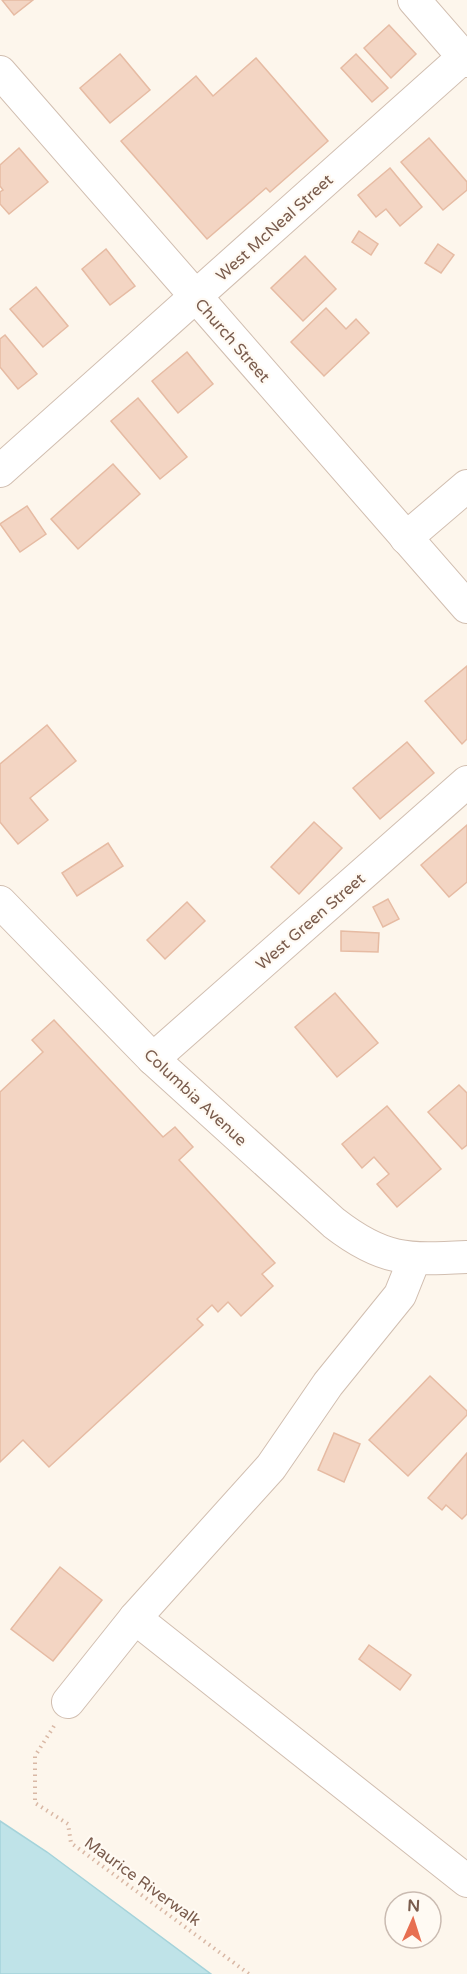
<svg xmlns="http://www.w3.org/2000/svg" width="467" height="1974" viewBox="0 0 467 1974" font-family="'Varela Round',sans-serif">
<rect width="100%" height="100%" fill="#fdf6ec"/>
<polygon fill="#bfe3e8" stroke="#a5d3da" stroke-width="1.5" points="0,1821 47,1852 211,1974 0,1974"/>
<g fill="#f3d5c3" stroke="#e6bba3" stroke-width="1.5">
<polygon points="2,0 33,0 14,15"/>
<polygon points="389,25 416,54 391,78 364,48"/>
<polygon points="120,54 150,90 110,123 80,88"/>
<polygon points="356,54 388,88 372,102 341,68"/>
<polygon points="256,58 328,141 270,192 266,188 207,239 121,141 196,76 213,96"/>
<polygon points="429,138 467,182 467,190 443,210 401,162"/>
<polygon points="19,148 48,182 9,214 0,204 0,192 3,190 0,186 0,165"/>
<polygon points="390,168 422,207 400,226 386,209 376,217 358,195"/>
<polygon points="359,231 378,244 371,255 352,242"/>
<polygon points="438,244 454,255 441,273 425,263"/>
<polygon points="106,249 135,286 110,305 82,269"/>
<polygon points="305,256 336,289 303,321 271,288"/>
<polygon points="36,287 68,326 43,347 10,309"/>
<polygon points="326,308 346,329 356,319 369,333 324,376 291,342"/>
<polygon points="5,335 37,374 18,389 0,367 0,339"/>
<polygon points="187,352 213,384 178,413 152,381"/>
<polygon points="138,398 187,457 160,479 111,421"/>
<polygon points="113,464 140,494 78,549 51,519"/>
<polygon points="27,506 46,534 20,552 0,524"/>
<polygon points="467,666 467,739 462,744 425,701"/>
<polygon points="47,725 76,761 30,798 48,820 18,844 0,822 0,764"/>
<polygon points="407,742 434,773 380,819 353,788"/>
<polygon points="314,822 342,848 299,894 271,867"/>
<polygon points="467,825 467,882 449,897 421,865"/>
<polygon points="108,843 123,866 77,896 62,873"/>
<polygon points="388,899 399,919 383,927 373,907"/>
<polygon points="187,902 205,921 165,959 147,940"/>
<polygon points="341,931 379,933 378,952 341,951"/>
<polygon points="335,993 378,1043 337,1077 295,1027"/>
<polygon points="54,1020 163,1137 175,1127 193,1147 179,1160 275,1263 262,1274 273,1286 241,1316 228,1302 218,1312 212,1305 197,1319 203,1325 49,1467 23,1440 0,1462 0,1092 43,1052 32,1040"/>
<polygon points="459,1085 467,1093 467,1145 462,1149 428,1112"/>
<polygon points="387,1106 441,1169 397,1207 377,1184 389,1174 374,1157 362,1168 342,1144"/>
<polygon points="430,1376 467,1411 467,1415 408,1476 369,1440"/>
<polygon points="334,1433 360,1444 344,1482 318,1470"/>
<polygon points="467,1453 467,1514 462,1519 446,1505 442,1510 428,1498"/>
<polygon points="60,1567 102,1600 53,1661 11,1629"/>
<polygon points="369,1645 411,1675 400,1690 359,1659"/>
</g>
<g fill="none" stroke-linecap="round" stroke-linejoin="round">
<defs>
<g id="minor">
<polyline points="414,0 467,61"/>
<polyline points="0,72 467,607"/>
<polyline points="0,471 467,54"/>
<polyline points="406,538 467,486"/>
<path d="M 0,902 L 153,1059 L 334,1223 C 383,1261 407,1260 467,1257"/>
<polyline points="153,1059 467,782"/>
<polyline points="135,1618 467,1881"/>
<polyline points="68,1702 135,1618 271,1467 328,1384 400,1295 414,1260"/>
</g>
</defs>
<use href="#minor" stroke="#d1beb0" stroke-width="34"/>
<polyline stroke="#d9b8a5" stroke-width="4" stroke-dasharray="1.5 4.5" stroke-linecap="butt" points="54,1726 35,1756 35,1803 68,1824 71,1843 249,1974"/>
<use href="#minor" stroke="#fff" stroke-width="32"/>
</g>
<g text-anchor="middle" stroke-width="4.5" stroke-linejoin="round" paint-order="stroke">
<g font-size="16" fill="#7a5c4d" stroke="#fffaf3">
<text transform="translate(274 227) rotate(-42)" y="6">West McNeal Street</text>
<text transform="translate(233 340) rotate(49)" y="6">Church Street</text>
<text transform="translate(310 921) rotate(-41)" y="6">West Green Street</text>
<text transform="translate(196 1097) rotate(43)" y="6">Columbia Avenue</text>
<text transform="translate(143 1881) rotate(36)" y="6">Maurice Riverwalk</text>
</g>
</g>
<g transform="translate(413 1920) rotate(3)"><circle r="28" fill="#fffaf3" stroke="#cabbb1" stroke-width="1.5"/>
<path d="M0-4.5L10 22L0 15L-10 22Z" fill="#e76f51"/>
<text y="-9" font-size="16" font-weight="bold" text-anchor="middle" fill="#7a5c4d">N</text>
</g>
</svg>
